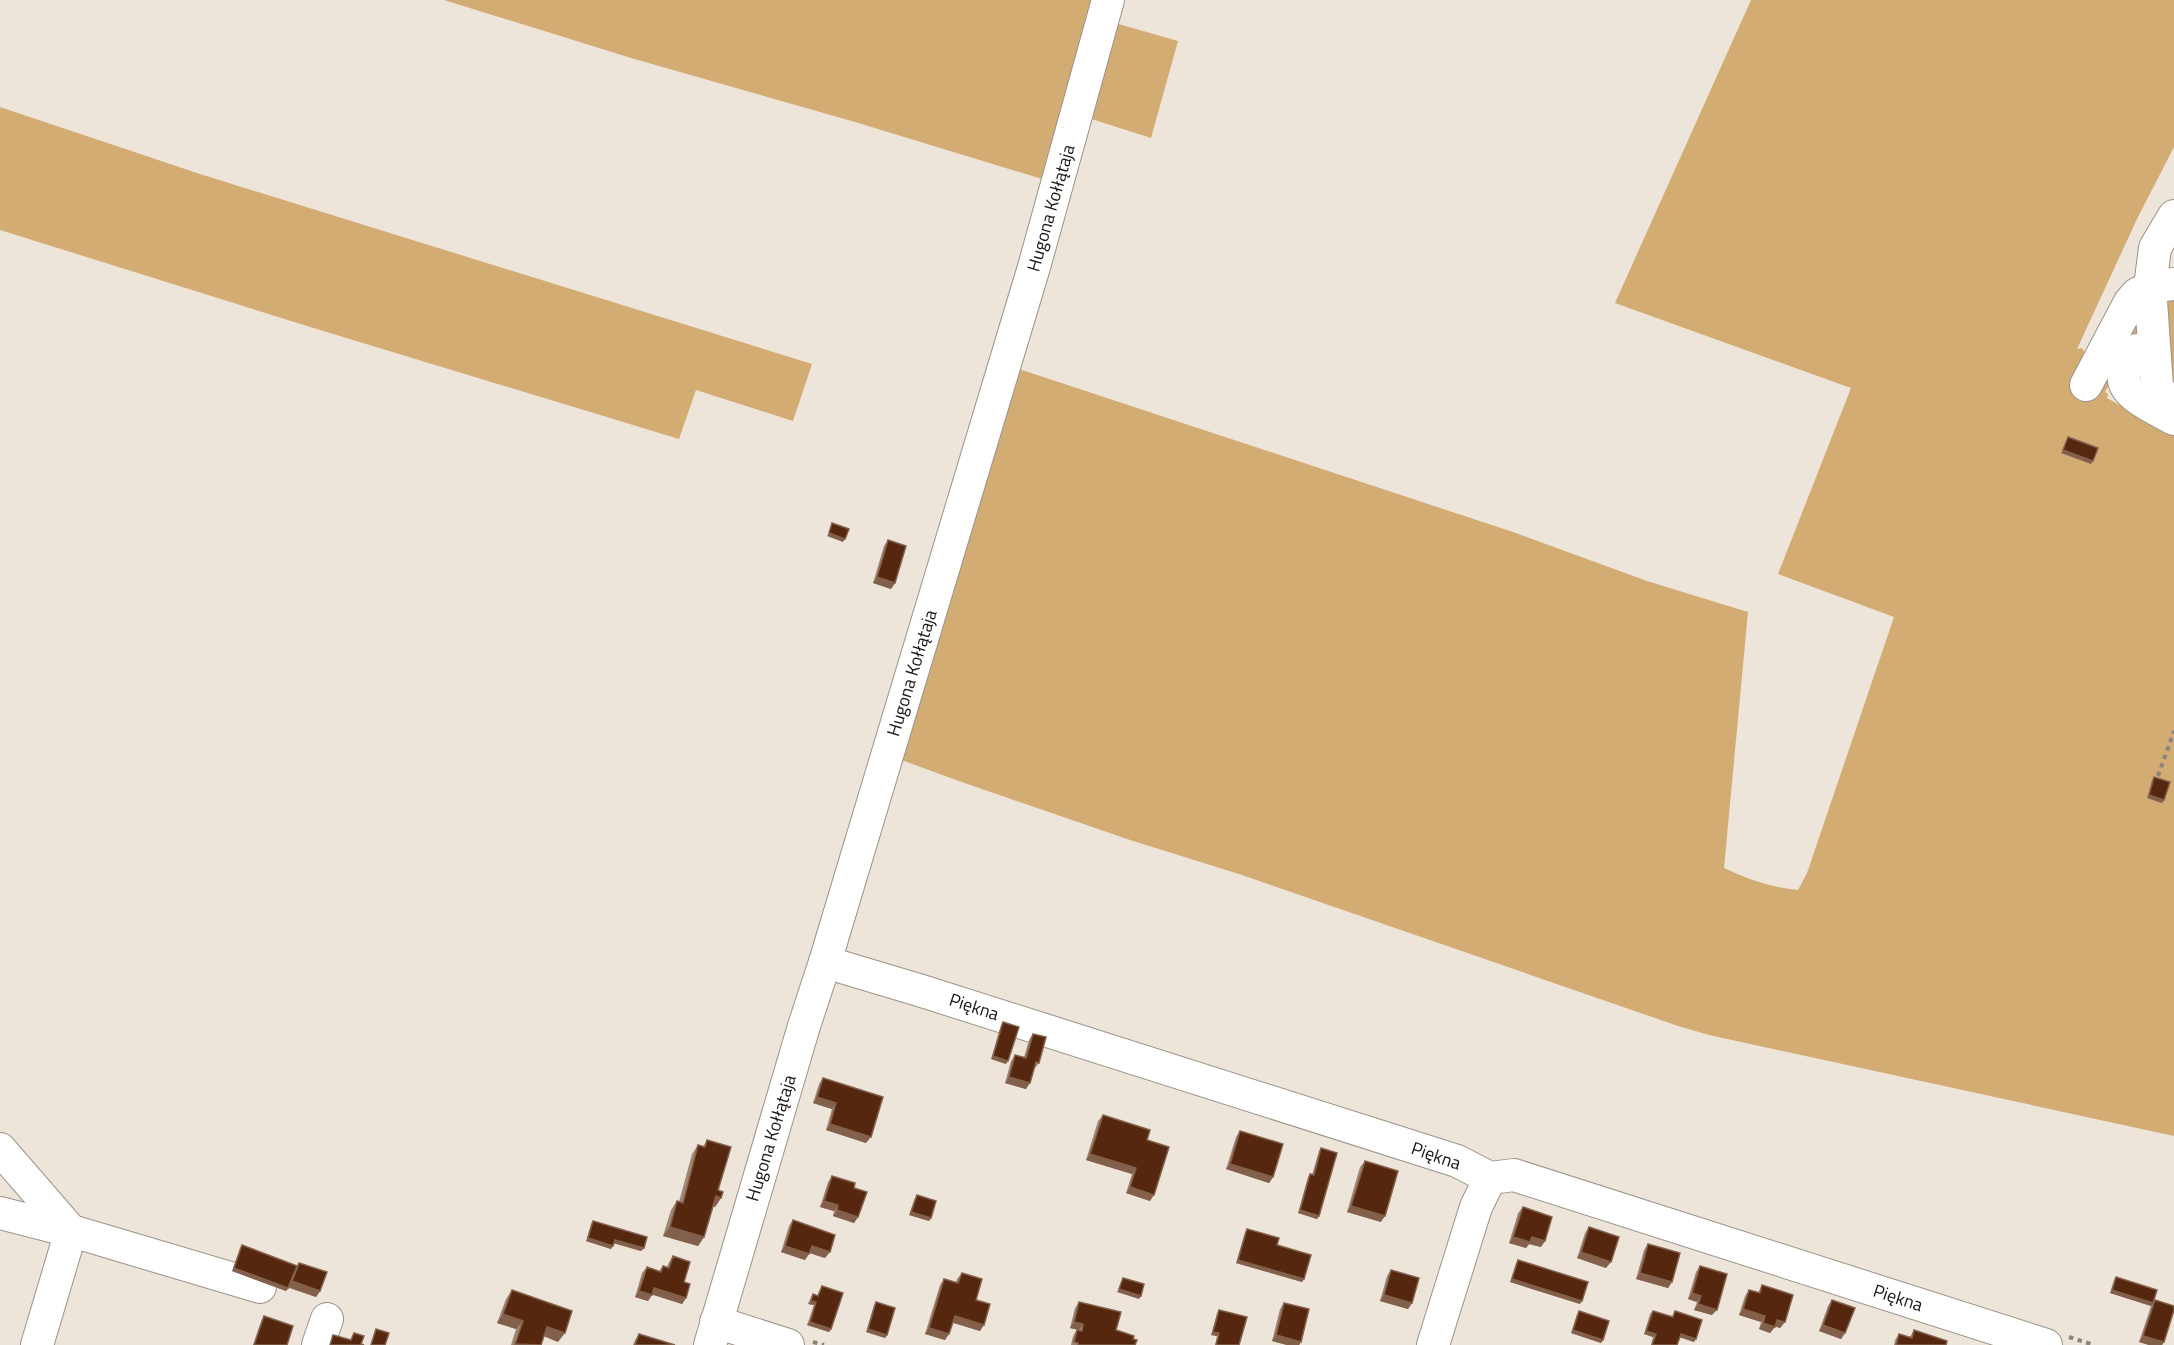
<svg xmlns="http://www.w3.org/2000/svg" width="2174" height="1345" viewBox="0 0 2174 1345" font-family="'Titillium Web',sans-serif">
<rect width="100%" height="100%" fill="#ede5da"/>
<g fill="#d3ac74">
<polygon points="444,0 1101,0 1052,182 855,122 631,58"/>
<path d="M 1751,0 L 2174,0 L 2174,147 L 2137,219 L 2077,349 L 2082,348 L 2085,353 L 2133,311 L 2147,354 L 2131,345 L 2105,392 L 2108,394 L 2107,398 L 2174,436 L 2174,1136 L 1709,1035 L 1678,1026 L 1242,875 L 1130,840 L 956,780 L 896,758 L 1010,366 L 1513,532 L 1647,581 L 1748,612 L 1724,868 C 1747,879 1773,888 1798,890 L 1807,873 L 1894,617 L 1778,574 L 1851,388 L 1615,303 Z"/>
<polygon points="1108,21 1178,41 1151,138 1082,116"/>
<polygon points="0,107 200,174 812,364 793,421 696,390 679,439 320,330 0,230"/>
<polygon points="2156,295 2174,295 2174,385 2166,380"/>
</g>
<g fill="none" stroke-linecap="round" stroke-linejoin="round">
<defs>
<g id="minor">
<polyline points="2174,216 2155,248 2150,287 2174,284"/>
<path d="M 2137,350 C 2133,357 2126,366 2124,375 C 2120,395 2159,410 2174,419"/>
<polyline points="2086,385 2130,302 2137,294 2150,287 2157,386 2163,396 2174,403"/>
<polyline points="825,962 922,991 1457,1161 1490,1178 1514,1175 2046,1345"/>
<polyline points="0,1149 71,1231 37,1345"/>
<polyline points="0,1213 82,1234 260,1287"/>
<polyline points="716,1322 788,1345"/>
<polyline points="318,1345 327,1319"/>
<polyline points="710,1345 804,1026 825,962 1034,267 1108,0"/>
<polyline points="1433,1345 1476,1207 1490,1178"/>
</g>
</defs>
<use href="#minor" stroke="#9a9388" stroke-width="34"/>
<g stroke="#8a847c" stroke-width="4" stroke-dasharray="4.5 4.5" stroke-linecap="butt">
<polyline points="2158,776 2174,731"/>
<polyline points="2069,1337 2094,1345"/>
<polyline points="813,1342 824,1345"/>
</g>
<use href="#minor" stroke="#fff" stroke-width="32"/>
</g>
<g fill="#a08674">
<polygon points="888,540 895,583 891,589 873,583 884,546"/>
<polygon points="2154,777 2164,800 2162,803 2147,798 2152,780"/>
<polygon points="1003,1022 1006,1064 991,1059 1001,1025"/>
<polygon points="1033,1034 1039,1063 1034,1069 1026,1089 1005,1083 1011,1061 1015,1055 1024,1057 1029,1040"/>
<polygon points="823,1078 866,1143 826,1130 832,1109 813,1103 819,1084"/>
<polygon points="1103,1115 1147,1140 1150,1201 1126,1193 1132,1174 1086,1160 1098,1121"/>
<polygon points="1240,1131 1273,1177 1269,1183 1226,1169 1236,1137"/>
<polygon points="707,1140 718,1190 721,1198 715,1207 713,1206 704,1237 698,1246 663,1236 671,1210 677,1201 679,1202 692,1154 698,1145 703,1147"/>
<polygon points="1321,1148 1319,1216 1317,1219 1298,1213 1308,1177 1310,1174 1312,1175 1319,1151"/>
<polygon points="1365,1161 1381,1222 1347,1212 1360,1167"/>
<polygon points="832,1176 854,1188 858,1217 854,1223 833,1216 834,1211 820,1207 828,1182"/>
<polygon points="917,1195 931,1218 929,1221 909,1215 915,1198"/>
<polygon points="1523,1207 1541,1247 1529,1244 1526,1248 1509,1243 1518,1213"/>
<polygon points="793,1220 825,1258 809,1253 805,1260 781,1252 789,1226"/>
<polygon points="593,1221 644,1248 641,1251 614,1243 611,1249 586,1241 591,1224"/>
<polygon points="1589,1227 1606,1268 1577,1258 1585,1233"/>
<polygon points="1247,1229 1277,1245 1304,1279 1302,1282 1236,1263 1245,1232"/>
<polygon points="1648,1244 1672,1282 1668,1288 1636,1279 1644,1250"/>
<polygon points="242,1245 297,1266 299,1263 320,1291 316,1297 289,1288 286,1291 232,1271 240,1248"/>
<polygon points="673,1256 684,1282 686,1298 682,1304 652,1294 648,1301 635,1297 642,1273 647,1267 659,1271 663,1266 667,1267 669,1262"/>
<polygon points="1518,1260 1580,1304 1510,1282 1516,1263"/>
<polygon points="1700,1266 1712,1315 1694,1310 1697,1302 1688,1299 1696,1272"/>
<polygon points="1391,1270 1412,1303 1408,1309 1380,1301 1387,1276"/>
<polygon points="962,1273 976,1300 980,1331 953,1323 945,1340 925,1334 940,1285 944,1279 956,1282 957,1279"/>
<polygon points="2116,1277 2153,1303 2155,1300 2164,1342 2162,1345 2149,1345 2139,1342 2151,1306 2110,1293 2114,1280"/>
<polygon points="1762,1285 1785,1322 1780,1328 1775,1326 1770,1333 1759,1329 1761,1322 1739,1315 1745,1296 1749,1290 1758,1293"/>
<polygon points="822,1286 831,1329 829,1332 807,1325 814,1305 808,1304 811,1297 813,1294 817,1296"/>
<polygon points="512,1290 558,1342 544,1336 541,1345 511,1345 516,1329 497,1323 506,1299"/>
<polygon points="1832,1300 1845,1333 1841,1339 1819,1331 1828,1306"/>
<polygon points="876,1302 887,1335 885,1338 866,1332 874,1305"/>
<polygon points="1079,1302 1116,1330 1133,1339 1135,1345 1071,1345 1073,1336 1077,1330 1079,1330 1070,1328 1075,1308"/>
<polygon points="1284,1303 1301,1342 1299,1345 1287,1345 1272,1341 1280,1309"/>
<polygon points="1219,1310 1239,1345 1215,1345 1217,1336 1211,1335 1217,1313"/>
<polygon points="1579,1311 1603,1340 1601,1343 1571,1333 1577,1314"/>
<polygon points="1653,1311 1672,1317 1675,1311 1694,1342 1680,1337 1677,1345 1651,1345 1653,1337 1644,1334 1650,1314"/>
<polygon points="264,1316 287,1345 253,1345 262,1319"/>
<polygon points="1914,1330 1946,1345 1894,1345 1895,1340 1899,1334 1910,1337"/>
<polygon points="639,1334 675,1345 633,1345 635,1340"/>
</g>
<g fill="#82604b">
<polygon points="2063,450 2093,461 2091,464 2061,453"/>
<polygon points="829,533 845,539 843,542 827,536"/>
<polygon points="877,577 895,583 891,589 873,583"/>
<polygon points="2149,795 2164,800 2162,803 2147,798"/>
<polygon points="993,1056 1008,1061 1006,1064 991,1059"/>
<polygon points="1009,1077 1030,1083 1026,1089 1005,1083"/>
<polygon points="817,1097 836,1103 832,1109 813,1103"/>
<polygon points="830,1124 871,1137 866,1143 826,1130"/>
<polygon points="1090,1154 1136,1168 1132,1174 1086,1160"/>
<polygon points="1230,1164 1273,1177 1269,1183 1226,1169"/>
<polygon points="1130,1187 1154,1195 1150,1201 1126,1193"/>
<polygon points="716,1196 721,1198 715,1207 710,1205"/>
<polygon points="824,1201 838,1205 834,1211 820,1207"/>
<polygon points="1351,1206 1385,1216 1381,1222 1347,1212"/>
<polygon points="837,1210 858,1217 854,1223 833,1216"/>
<polygon points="1300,1210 1319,1216 1317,1219 1298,1213"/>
<polygon points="911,1212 931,1218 929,1221 909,1215"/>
<polygon points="670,1227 704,1237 698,1246 663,1236"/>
<polygon points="1513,1237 1532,1237 1545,1241 1541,1247 1529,1244 1526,1248 1509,1243"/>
<polygon points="588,1238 613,1246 611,1249 586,1241"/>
<polygon points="615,1240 644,1248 641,1251 613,1243"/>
<polygon points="785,1246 809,1254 805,1260 781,1252"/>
<polygon points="812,1246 830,1252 825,1258 807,1252"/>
<polygon points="1581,1252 1611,1262 1606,1268 1577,1258"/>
<polygon points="1238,1260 1304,1279 1302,1282 1236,1263"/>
<polygon points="234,1268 288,1288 286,1291 232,1271"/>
<polygon points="1640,1273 1672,1282 1668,1288 1636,1279"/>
<polygon points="1512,1279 1582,1301 1580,1304 1510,1282"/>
<polygon points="292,1281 320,1291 316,1297 288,1287"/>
<polygon points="654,1288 686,1298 682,1304 650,1294"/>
<polygon points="1119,1289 1141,1296 1139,1299 1117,1292"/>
<polygon points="2112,1290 2153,1303 2151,1306 2110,1293"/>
<polygon points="639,1291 652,1295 648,1301 635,1297"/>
<polygon points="1692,1293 1701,1296 1697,1302 1688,1299"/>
<polygon points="1384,1295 1412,1303 1408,1309 1380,1301"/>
<polygon points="811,1301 816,1302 814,1305 808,1304"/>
<polygon points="1698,1304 1717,1310 1712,1315 1694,1310"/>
<polygon points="1743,1309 1765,1316 1761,1322 1739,1315"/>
<polygon points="503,1314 523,1321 516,1329 497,1323"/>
<polygon points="955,1316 984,1325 980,1331 951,1322"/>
<polygon points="1777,1320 1785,1322 1780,1328 1773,1326"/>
<polygon points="810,1322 831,1329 829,1332 807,1325"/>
<polygon points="1074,1322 1083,1324 1079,1330 1070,1328"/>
<polygon points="1763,1323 1775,1327 1770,1333 1759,1329"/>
<polygon points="1823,1325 1845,1333 1841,1339 1819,1331"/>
<polygon points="547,1327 565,1333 558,1342 541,1335"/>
<polygon points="929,1328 949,1334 945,1340 925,1334"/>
<polygon points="868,1329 887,1335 885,1338 866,1332"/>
<polygon points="1573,1330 1603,1340 1601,1343 1571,1333"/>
<polygon points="1646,1331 1656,1334 1653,1337 1644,1334"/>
<polygon points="1213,1332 1219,1333 1217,1336 1211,1335"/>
<polygon points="1681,1334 1696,1339 1694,1342 1679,1337"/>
<polygon points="1276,1335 1301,1342 1299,1345 1287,1345 1272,1341"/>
<polygon points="2143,1336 2164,1342 2162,1345 2149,1345 2139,1342"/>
</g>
<g fill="#54270e" stroke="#82604b" stroke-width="1.5">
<polygon points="2068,437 2098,448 2093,461 2063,450"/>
<polygon points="832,523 849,529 845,539 829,533"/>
<polygon points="888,540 906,546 895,583 877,577"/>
<polygon points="2154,777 2170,782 2164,800 2149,795"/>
<polygon points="1003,1022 1019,1027 1008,1061 993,1056"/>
<polygon points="1033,1034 1046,1037 1039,1063 1036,1062 1030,1083 1009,1077 1015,1055 1026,1058"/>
<polygon points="823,1078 883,1097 871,1137 830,1124 836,1103 817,1097"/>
<polygon points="1103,1115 1150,1130 1147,1140 1169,1147 1154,1195 1130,1187 1136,1168 1090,1154"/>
<polygon points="1240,1131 1283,1144 1273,1177 1230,1164"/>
<polygon points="707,1140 731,1147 718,1190 723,1192 721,1198 716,1196 704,1237 670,1227 677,1201 683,1203 698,1145 705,1147"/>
<polygon points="1321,1148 1337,1153 1319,1216 1300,1210 1310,1174 1314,1175"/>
<polygon points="1365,1161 1398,1171 1385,1216 1351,1206"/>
<polygon points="832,1176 855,1183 854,1188 867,1192 858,1217 837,1210 838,1205 824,1201"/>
<polygon points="917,1195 936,1201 931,1218 911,1212"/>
<polygon points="1523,1207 1552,1217 1545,1241 1532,1237 1530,1242 1513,1237"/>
<polygon points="793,1220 835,1235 830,1252 812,1246 809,1254 785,1246"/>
<polygon points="593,1221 647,1237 644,1248 615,1240 613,1246 588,1238"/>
<polygon points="1589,1227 1619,1237 1611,1262 1581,1252"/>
<polygon points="1247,1229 1279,1238 1277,1245 1311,1255 1304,1279 1238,1260"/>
<polygon points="1648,1244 1680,1253 1672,1282 1640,1273"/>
<polygon points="242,1245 297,1266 288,1288 234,1268"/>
<polygon points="673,1256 690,1262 684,1282 690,1284 686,1298 654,1288 652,1295 639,1291 647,1267 661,1272 663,1266 669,1268"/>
<polygon points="1518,1260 1588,1282 1582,1301 1512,1279"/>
<polygon points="299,1263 327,1272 320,1291 292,1281"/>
<polygon points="1700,1266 1727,1274 1717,1310 1698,1304 1701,1296 1692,1293"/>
<polygon points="1391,1270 1419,1278 1412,1303 1384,1295"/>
<polygon points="962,1273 982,1279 976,1300 990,1304 984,1325 955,1316 949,1334 929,1328 944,1279 958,1283"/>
<polygon points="2116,1277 2157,1290 2153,1303 2112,1290"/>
<polygon points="1123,1278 1144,1284 1141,1296 1119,1289"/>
<polygon points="1762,1285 1793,1295 1785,1322 1777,1320 1775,1327 1763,1323 1765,1316 1743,1309 1749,1290 1760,1293"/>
<polygon points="822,1286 843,1293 831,1329 810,1322 816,1302 811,1301 813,1294 818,1296"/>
<polygon points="512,1290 572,1311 565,1333 547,1327 541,1345 515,1344 523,1321 503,1314"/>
<polygon points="1832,1300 1855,1308 1845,1333 1823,1325"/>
<polygon points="2155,1300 2174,1306 2174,1310 2164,1342 2143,1336"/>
<polygon points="876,1302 895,1308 887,1335 868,1329"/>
<polygon points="1079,1302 1121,1312 1116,1330 1134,1336 1133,1339 1137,1340 1135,1345 1078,1345 1078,1343 1074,1342 1077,1330 1082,1331 1083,1324 1074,1322"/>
<polygon points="1284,1303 1309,1309 1301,1342 1276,1335"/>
<polygon points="1219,1310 1247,1317 1239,1345 1216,1345 1219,1333 1213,1332"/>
<polygon points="1579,1311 1609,1321 1603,1340 1573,1330"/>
<polygon points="1653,1311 1673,1317 1675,1311 1702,1320 1696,1339 1681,1334 1677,1345 1652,1345 1656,1334 1646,1331"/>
<polygon points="264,1316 293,1326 287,1345 254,1345"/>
<polygon points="376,1329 389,1333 385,1345 371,1345"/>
<polygon points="1914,1330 1947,1341 1946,1345 1896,1345 1899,1334 1912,1338"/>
<polygon points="354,1333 364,1336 361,1344 364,1345 330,1345 333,1335 351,1340"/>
<polygon points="639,1334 675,1345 635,1345"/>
</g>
<g text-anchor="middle" stroke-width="6" stroke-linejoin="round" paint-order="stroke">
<g font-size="18" fill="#1a1713" stroke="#fff">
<text transform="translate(1051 208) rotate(-74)" y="6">Hugona Kołłątaja</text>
<text transform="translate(912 673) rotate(-73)" y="6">Hugona Kołłątaja</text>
<text transform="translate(974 1007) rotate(18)" y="6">Piękna</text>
<text transform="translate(771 1138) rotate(-73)" y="6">Hugona Kołłątaja</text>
<text transform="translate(1436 1156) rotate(19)" y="6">Piękna</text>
<text transform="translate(1898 1298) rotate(18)" y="6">Piękna</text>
</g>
</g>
</svg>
